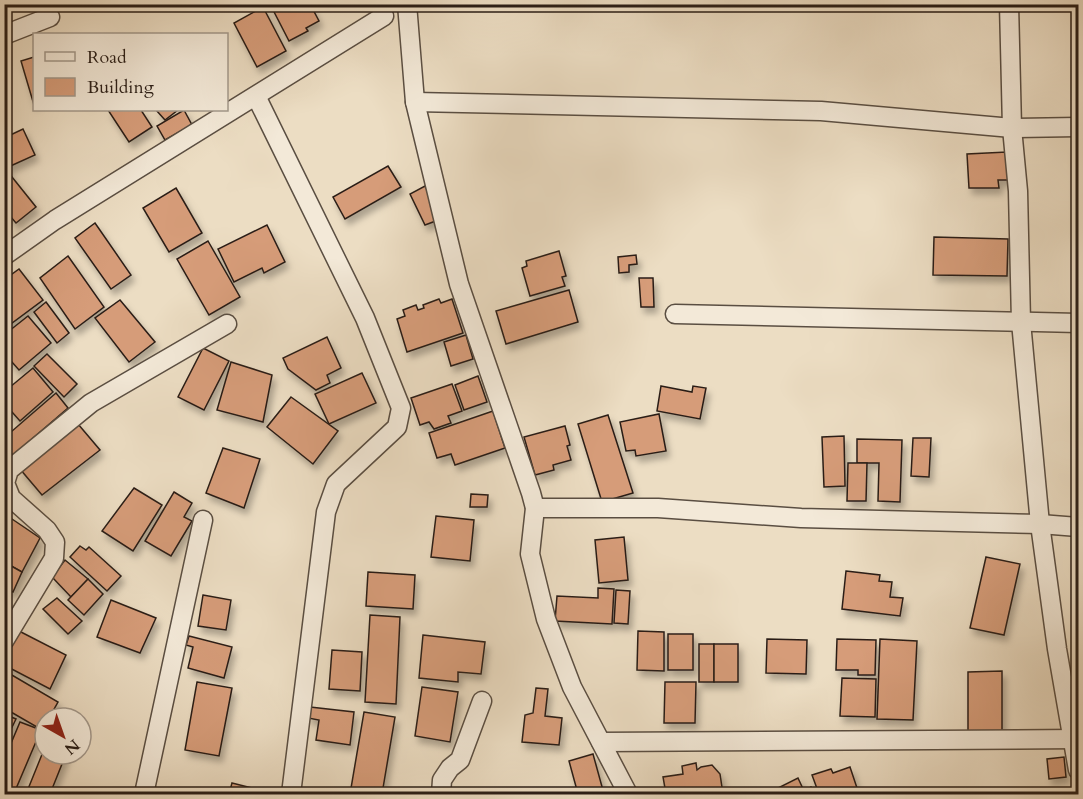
<svg xmlns="http://www.w3.org/2000/svg" width="1083" height="799" viewBox="0 0 1083 799" font-family="Cardo,serif">
<defs>
<filter id="shadow"><feDropShadow dx="3.5" dy="6" stdDeviation="3" flood-color="#0004"/></filter>
</defs>
<rect width="100%" height="100%" fill="#ecddc3"/>
<filter id="stains"><feTurbulence type="fractalNoise" baseFrequency=".00333" numOctaves="4"/><feColorMatrix values="0 0 0 0 .2 0 0 0 0 .09 0 0 0 0 .02 0 0 0 .5 -.17"/></filter>
<radialGradient id="worn" r=".72"><stop offset=".6" stop-color="#630" stop-opacity="0"/><stop offset="1" stop-color="#630" stop-opacity=".3"/></radialGradient>
<g fill="#d69c79" stroke="#2a1e17" stroke-width="1.5" filter="url(#shadow)">
<polygon points="270,4 310,4 319,21 306,28 308,31 289,41"/>
<polygon points="263,7 286,51 257,67 234,23"/>
<polygon points="34,57 34,105 21,61"/>
<polygon points="108,110 141,110 152,127 129,142"/>
<polygon points="156,110 178,110 165,120"/>
<polygon points="184,110 192,125 165,140 157,126"/>
<polygon points="23,129 35,155 6,168 4,138"/>
<polygon points="1072,147 1078,147 1078,232 1073,232"/>
<polygon points="1007,152 1008,180 998,180 999,188 969,188 967,154"/>
<polygon points="388,166 401,187 345,219 333,197"/>
<polygon points="4,167 36,207 16,223 4,209"/>
<polygon points="425,186 441,219 425,225 410,194"/>
<polygon points="176,188 202,233 169,252 143,208"/>
<polygon points="95,223 131,275 111,289 75,238"/>
<polygon points="267,225 285,262 264,273 262,268 234,282 218,249"/>
<polygon points="934,237 1008,239 1007,276 933,275"/>
<polygon points="208,241 240,297 209,315 177,259"/>
<polygon points="559,251 566,276 562,277 565,286 530,296 522,268 527,266 526,261"/>
<polygon points="636,255 637,264 629,265 629,272 619,273 618,257"/>
<polygon points="68,256 104,307 75,329 40,278"/>
<polygon points="19,269 43,300 4,329 4,280"/>
<polygon points="639,278 653,278 654,307 641,307"/>
<polygon points="569,290 578,322 506,344 496,311"/>
<polygon points="439,299 441,303 452,299 463,333 407,352 397,319 405,316 403,310 416,305 418,310 424,308 423,305"/>
<polygon points="120,300 155,342 129,362 95,318"/>
<polygon points="46,302 69,333 57,343 34,312"/>
<polygon points="28,316 51,343 19,370 4,353 4,335"/>
<polygon points="466,335 473,359 451,366 444,342"/>
<polygon points="327,337 341,368 327,375 330,383 316,390 288,369 283,358"/>
<polygon points="203,348 229,361 204,410 178,397"/>
<polygon points="47,354 77,384 64,397 34,366"/>
<polygon points="231,362 272,375 263,422 217,410"/>
<polygon points="33,368 53,392 20,421 4,403 4,392"/>
<polygon points="362,373 376,403 329,424 315,394"/>
<polygon points="478,376 487,402 464,410 455,385"/>
<polygon points="452,384 462,411 448,416 451,423 434,429 429,422 420,425 411,398"/>
<polygon points="661,386 692,392 693,386 706,388 700,419 657,411"/>
<polygon points="56,393 68,408 4,463 4,438"/>
<polygon points="291,397 338,431 313,464 267,427"/>
<polygon points="493,411 505,448 455,465 451,454 437,458 429,433"/>
<polygon points="659,414 666,451 636,456 635,450 626,451 620,422"/>
<polygon points="608,415 633,493 602,502 578,424"/>
<polygon points="78,424 100,450 42,495 20,469"/>
<polygon points="565,426 570,445 567,446 571,460 553,465 554,470 535,475 524,437"/>
<polygon points="844,436 845,486 824,487 822,437"/>
<polygon points="913,438 931,438 929,477 911,476"/>
<polygon points="857,439 902,440 900,502 878,501 879,463 857,463"/>
<polygon points="223,448 260,459 244,508 206,493"/>
<polygon points="848,463 867,463 866,501 847,501"/>
<polygon points="134,488 162,505 133,551 102,531"/>
<polygon points="174,492 192,503 184,517 192,521 171,556 145,541"/>
<polygon points="471,494 488,495 487,507 470,507"/>
<polygon points="436,516 474,520 470,561 431,557"/>
<polygon points="12,519 40,538 22,572 4,562 4,531"/>
<polygon points="624,537 628,580 599,583 595,540"/>
<polygon points="80,546 86,550 89,547 121,576 107,591 70,557"/>
<polygon points="986,557 1020,564 1004,635 970,628"/>
<polygon points="65,560 88,579 71,597 52,577"/>
<polygon points="4,562 22,572 13,592 4,588"/>
<polygon points="1073,562 1078,562 1078,616 1076,616"/>
<polygon points="846,571 880,575 879,581 892,582 890,597 903,598 900,616 842,609"/>
<polygon points="368,572 415,575 413,609 366,606"/>
<polygon points="88,579 103,594 84,615 68,600"/>
<polygon points="598,588 614,589 612,624 555,621 557,596 598,598"/>
<polygon points="616,590 630,591 628,624 614,623"/>
<polygon points="203,595 231,600 226,630 198,626"/>
<polygon points="57,598 82,621 68,634 43,609"/>
<polygon points="111,600 156,618 140,653 97,637"/>
<polygon points="370,615 400,617 396,704 365,702"/>
<polygon points="19,631 66,655 50,689 4,665 4,658"/>
<polygon points="638,631 664,632 664,671 637,670"/>
<rect x="668" y="634" width="25" height="36"/>
<polygon points="423,635 485,642 481,674 458,672 458,682 419,678"/>
<polygon points="189,636 232,647 224,678 188,668 193,647 186,645"/>
<polygon points="767,639 807,640 806,674 766,673"/>
<polygon points="837,639 876,640 875,675 858,675 858,670 836,670"/>
<polygon points="880,639 917,641 913,720 877,719"/>
<rect x="699" y="644" width="15" height="38"/>
<rect x="714" y="644" width="24" height="38"/>
<polygon points="332,650 362,652 360,691 329,689"/>
<polygon points="5,671 58,702 49,718 45,718 45,724 42,730 4,708"/>
<polygon points="1002,671 1002,732 968,732 968,672"/>
<polygon points="842,678 876,679 875,717 840,716"/>
<polygon points="197,682 232,688 219,756 185,750"/>
<polygon points="665,682 696,682 695,723 664,723"/>
<polygon points="422,687 458,692 450,742 415,736"/>
<polygon points="536,688 548,689 545,716 562,718 559,745 522,742 525,715 533,713"/>
<polygon points="310,707 354,712 350,745 316,740 319,720 308,718"/>
<polygon points="364,712 395,717 382,794 350,794"/>
<polygon points="4,714 16,719 4,744"/>
<polygon points="20,722 41,730 15,791 4,787 4,760"/>
<polygon points="45,747 45,754 66,754 50,794 26,794"/>
<polygon points="593,754 604,794 578,794 569,761"/>
<polygon points="1064,757 1066,777 1049,779 1047,759"/>
<polygon points="696,763 697,770 701,767 712,765 720,774 723,794 666,794 663,777 683,774 682,766"/>
<polygon points="850,767 859,794 819,794 812,775 831,769 833,773"/>
<polygon points="798,778 804,791 811,787 815,794 774,794 772,791"/>
<polygon points="232,783 260,790 259,794 229,794"/>
</g>
<g fill="none" stroke-linecap="round" stroke-linejoin="round">
<defs>
<g id="minor">
<polyline points="407,4 415,102 459,284 531,493 535,508 530,554 546,619 572,687 628,794"/>
<polyline points="1009,4 1012,128 1018,191 1021,322 1040,524 1057,649 1078,770"/>
<polyline points="4,35 50,17"/>
<polyline points="256,96 365,318 401,408 397,427 336,484 326,512 291,794"/>
<polyline points="415,102 821,111 1012,128 1078,127"/>
<polyline points="4,256 55,220 384,16"/>
<polyline points="675,314 1078,323"/>
<polyline points="535,508 658,508 801,518 1040,524 1078,527"/>
<polyline points="4,641 54,558 55,542 47,530 11,498 5,483 9,470 91,403 227,324"/>
<polyline points="601,742 1078,739"/>
<polyline points="144,794 203,520"/>
<polyline points="441,794 442,780 450,768 460,760 482,701"/>
</g>
</defs>
<use href="#minor" stroke="#5a4e42" stroke-width="21"/>
<use href="#minor" stroke="#f3e9d8" stroke-width="18"/>
</g>
<rect width="1083" height="799" fill="none" stroke="#ecddc3" stroke-width="24"/>
<rect x="6" y="6" width="1071" height="787" fill="none" stroke="#2a1e17" stroke-width="3"/>
<rect x="12" y="12" width="1059" height="775" fill="none" stroke="#2a1e17" stroke-width="1.5"/>
<rect x="33" y="33" width="195" height="78" fill="#f3e9d8" stroke="#a3988b" stroke-width="1.5"/>
<rect x="45" y="52" width="30" height="9" fill="#f3e9d8" stroke="#a3988b" stroke-width="1.5"/>
<text x="87" y="63" font-size="18" fill="#2a1e17">Road</text>
<rect x="45" y="78" width="30" height="18" fill="#d69c79" stroke="#a3988b" stroke-width="1.5"/>
<text x="87" y="93" font-size="18" fill="#2a1e17">Building</text>
<g transform="translate(63 736) rotate(140)"><circle r="28" fill="#f3e9d8" stroke="#a3988b" stroke-width="1.5"/>
<path d="M0-4.5L10 22L0 15L-10 22Z" fill="#8f2418"/>
<text y="-9" font-size="16" font-weight="bold" text-anchor="middle" fill="#2a1e17">N</text>
</g>
<rect width="100%" height="100%" filter="url(#stains)"/>
<rect width="100%" height="100%" fill="url(#worn)"/>
</svg>
